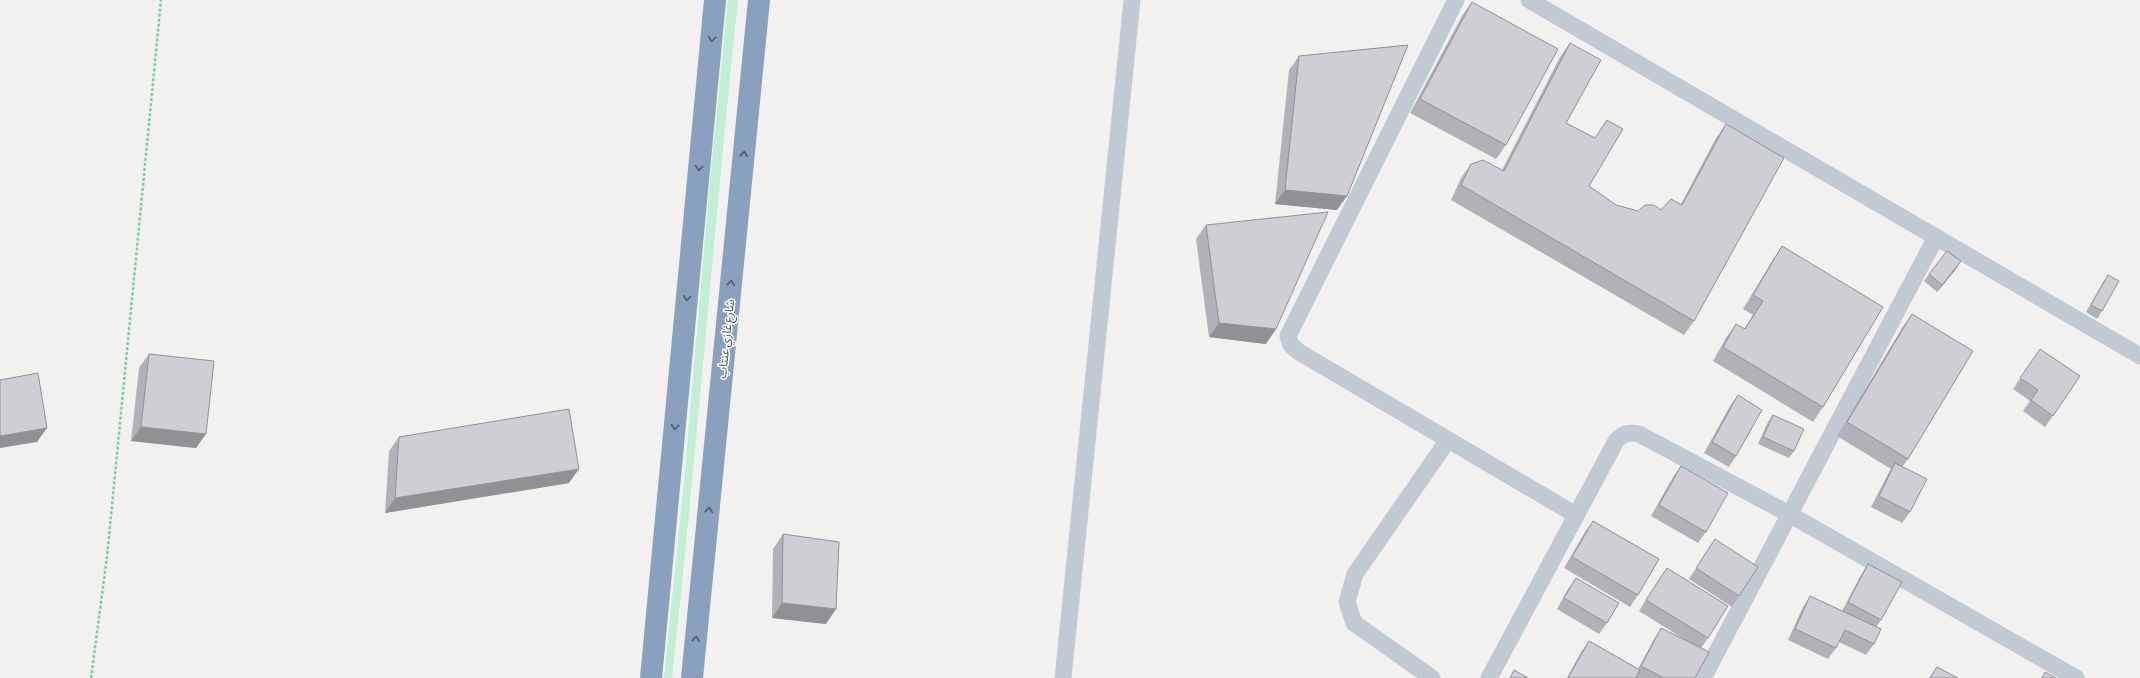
<svg xmlns="http://www.w3.org/2000/svg" width="2140" height="678" viewBox="0 0 2140 678" font-family="'Asap Condensed','Noto Sans Arabic',sans-serif">
<rect width="100%" height="100%" fill="#f3f0f0"/>
<path fill="#c0efd4" d="M 728,0 L 738,0 C 714,226 697,452 672,678 L 664,678 L 685,471 L 709,191 Z"/>
<g fill="none" stroke-linecap="round" stroke-linejoin="round">
<polyline stroke="#78cda7" stroke-width="2.5" stroke-dasharray="3 2" stroke-linecap="butt" points="91,678 107,557 161,0"/>
<g stroke="#c1cad2" stroke-width="17">
<polyline points="1456,0 1288,336 1291,345 1299,352 1576,515"/>
<polyline points="1529,0 2140,356"/>
<polyline points="1063,678 1132,0"/>
<polyline points="1432,678 1354,623 1347,602 1355,574 1448,440"/>
<path d="M 1489,678 L 1616,441 C 1623,433 1629,432 1639,434 L 1789,514 L 2076,678"/>
<polyline points="1703,678 1936,237"/>
</g>
<g stroke="#89a0be" stroke-width="22">
<polyline points="651,678 715,0"/>
<polyline points="692,678 759,0"/>
</g>
</g>
<g fill="#b0b2b7">
<polygon points="1472,2 1506,145 1496,159 1410,113 1462,16"/>
<polygon points="1570,43 1566,123 1595,138 1607,120 1589,186 1616,205 1638,211 1661,210 1681,204 1716,138 1726,124 1694,321 1684,335 1451,200 1461,178 1471,164 1502,170 1560,57"/>
<polygon points="1299,56 1337,210 1275,204 1289,70"/>
<polygon points="1206,225 1266,344 1209,337 1196,239"/>
<polygon points="1782,246 1823,407 1813,422 1713,361 1726,338 1736,324 1744,329 1753,315 1743,309 1772,261"/>
<polygon points="1956,269 1937,292 1924,281 1929,274"/>
<polygon points="2108,275 2102,311 2097,319 2086,312 2103,282"/>
<polygon points="1912,314 1908,459 1902,467 1910,512 1902,523 1871,507 1888,474 1891,469 1837,436 1902,328"/>
<polygon points="2040,349 2080,376 2045,427 2023,411 2030,401 2013,389"/>
<polygon points="149,354 196,448 131,441 139,368"/>
<polygon points="1738,395 1736,456 1729,467 1704,453 1730,406"/>
<polygon points="1773,415 1794,451 1789,458 1758,444 1768,422"/>
<polygon points="399,437 569,483 385,513 389,451"/>
<polygon points="1681,466 1706,532 1698,543 1651,516 1673,477"/>
<polygon points="1593,521 1638,595 1630,607 1564,568 1585,532"/>
<polygon points="783,534 826,624 772,618 773,549"/>
<polygon points="1715,539 1739,596 1732,607 1689,579"/>
<polygon points="1868,564 1881,620 1876,627 1874,644 1866,655 1839,642 1836,648 1828,659 1788,640 1803,607 1810,596 1842,611 1861,575"/>
<polygon points="1667,568 1708,638 1701,648 1695,678 1567,678 1581,652 1589,641 1638,669 1654,639 1661,628 1684,639 1639,611 1659,579"/>
<polygon points="1576,578 1607,623 1599,634 1557,609 1568,589"/>
<polygon points="1937,667 1958,678 1929,678"/>
</g>
<g fill="#909195">
<polygon points="1285,190 1347,196 1337,210 1275,204"/>
<polygon points="1961,261 1956,269 1937,292 1942,285"/>
<polygon points="1219,323 1276,329 1266,344 1209,337"/>
<polygon points="141,427 206,434 196,448 131,441"/>
<polygon points="47,428 37,442 0,448 0,436"/>
<polygon points="579,469 569,483 385,513 395,498"/>
<polygon points="782,603 836,609 826,624 772,618"/>
</g>
<g fill="#cdcfd5" stroke="#909195">
<polygon points="1472,2 1558,49 1506,145 1420,99"/>
<polygon points="1570,43 1601,60 1566,123 1595,138 1607,120 1623,129 1589,186 1616,205 1638,211 1645,205 1654,205 1661,210 1671,199 1682,205 1726,124 1784,158 1694,321 1461,185 1471,164 1483,160 1504,171"/>
<polygon points="1408,45 1347,196 1285,190 1299,56"/>
<polygon points="1328,212 1276,329 1219,323 1206,225"/>
<polygon points="1782,246 1883,307 1823,407 1723,347 1736,324 1745,329 1763,301 1753,295"/>
<polygon points="1947,251 1961,261 1942,285 1929,274"/>
<polygon points="2108,275 2119,281 2102,311 2091,305"/>
<polygon points="1912,314 1973,351 1908,459 1847,422"/>
<polygon points="2040,349 2080,376 2053,416 2031,400 2038,390 2020,378"/>
<polygon points="149,354 214,361 206,434 141,427"/>
<polygon points="38,373 47,428 0,436 0,380"/>
<polygon points="1738,395 1762,410 1736,456 1712,442"/>
<polygon points="569,409 579,469 395,498 399,437"/>
<polygon points="1773,415 1804,429 1794,451 1763,437"/>
<polygon points="1895,463 1927,479 1910,512 1879,496"/>
<polygon points="1681,466 1728,493 1706,532 1659,505"/>
<polygon points="1593,521 1659,559 1638,595 1572,557"/>
<polygon points="783,534 839,542 836,609 782,603"/>
<polygon points="1715,539 1758,567 1739,596 1696,568"/>
<polygon points="1868,564 1902,582 1881,620 1848,602"/>
<polygon points="1667,568 1728,606 1708,638 1646,600"/>
<polygon points="1576,578 1619,603 1607,623 1564,598"/>
<polygon points="1810,596 1881,629 1874,644 1845,630 1836,648 1795,629"/>
<polygon points="1661,628 1709,652 1695,678 1664,678 1641,666"/>
<polygon points="1589,641 1640,670 1636,678 1568,678"/>
<polygon points="1937,667 1958,678 1930,678"/>
<polygon points="1514,670 1528,678 1510,678"/>
<polygon points="2045,672 2056,678 2042,678"/>
</g>
<defs><path id="oneway-chevron" d="M-2-3.5L2.5 0L-2 3.5" fill="none" stroke-width="1.6" stroke-linecap="round" stroke-linejoin="round"/></defs>
<g stroke="#4e5a68">
<use href="#oneway-chevron" transform="translate(712 39) rotate(95)"/>
<use href="#oneway-chevron" transform="translate(744 154) rotate(-84)"/>
<use href="#oneway-chevron" transform="translate(699 168) rotate(95)"/>
<use href="#oneway-chevron" transform="translate(731 283) rotate(-84)"/>
<use href="#oneway-chevron" transform="translate(687 298) rotate(95)"/>
<use href="#oneway-chevron" transform="translate(675 427) rotate(95)"/>
<use href="#oneway-chevron" transform="translate(709 510) rotate(-84)"/>
<use href="#oneway-chevron" transform="translate(696 639) rotate(-84)"/>
</g>
<g text-anchor="middle" stroke-width="3" stroke-linejoin="round" paint-order="stroke">
<g font-size="12" fill="#48525e" stroke="#fff">
<text transform="translate(726 339) rotate(-84)" y="4">شارع غازي عنتاب</text>
</g>
</g>
</svg>
